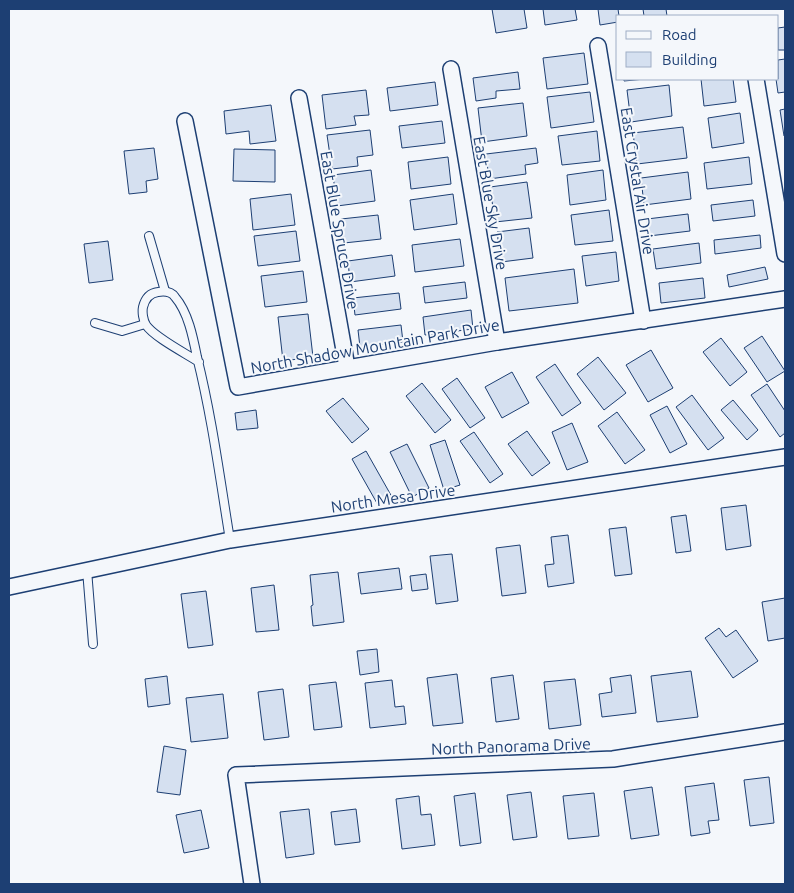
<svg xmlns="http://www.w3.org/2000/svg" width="794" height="893" viewBox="0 0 794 893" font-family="Ubuntu,sans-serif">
<rect width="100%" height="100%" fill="#f4f7fb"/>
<g fill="#d5e0f0" stroke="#1d3f73">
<polygon points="492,9 524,9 527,28 496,33"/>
<polygon points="543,9 575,9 577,20 545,25"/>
<polygon points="598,9 618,9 619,16 618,16 618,22 600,25"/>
<polygon points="643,9 666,9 667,16 644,16"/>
<polygon points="785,27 785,50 778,50 778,28"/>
<polygon points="584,53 588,84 547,89 543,58"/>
<polygon points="785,59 785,92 778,93 776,79 778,79 778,60"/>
<polygon points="518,72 520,89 496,91 496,98 476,101 473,78"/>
<polygon points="624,79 645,79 624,81"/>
<polygon points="701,79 733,79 736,102 704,106"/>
<polygon points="435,82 438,105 390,111 387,88"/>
<polygon points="669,85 672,116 631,122 627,90"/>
<polygon points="366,90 369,115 354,116 356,125 326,129 322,95"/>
<polygon points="590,92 594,122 551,128 547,97"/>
<polygon points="523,103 527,136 482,142 478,108"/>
<polygon points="271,105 276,141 250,144 249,131 226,134 224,111"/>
<polygon points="785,109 785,136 784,136 780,110"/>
<polygon points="740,113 744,143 712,148 708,118"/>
<polygon points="442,121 445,143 402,148 399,126"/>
<polygon points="683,127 687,158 637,164 633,133"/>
<polygon points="370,130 373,155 357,157 358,166 332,169 327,135"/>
<polygon points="597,131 600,161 562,165 558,136"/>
<polygon points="154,148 158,179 146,181 147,192 129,194 124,151"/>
<polygon points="536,148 538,163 525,165 526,174 489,179 486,154"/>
<polygon points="234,149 275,150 275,182 233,181"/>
<polygon points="448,157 451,184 411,189 408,162"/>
<polygon points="749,157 752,184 707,189 704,163"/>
<polygon points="371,170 375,201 337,206 333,175"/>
<polygon points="603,170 606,200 570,205 567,175"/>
<polygon points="688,172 691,199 644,205 641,178"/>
<polygon points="527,182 532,218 495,222 490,187"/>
<polygon points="291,194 295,225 253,230 250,199"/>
<polygon points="453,194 457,224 414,230 410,200"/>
<polygon points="753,200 755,216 713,221 711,205"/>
<polygon points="609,210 613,241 575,245 571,215"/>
<polygon points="688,214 690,231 649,236 647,219"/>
<polygon points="378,215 381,239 344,243 341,219"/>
<polygon points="529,228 533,258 501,262 497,232"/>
<polygon points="296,231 300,261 258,266 254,236"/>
<polygon points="760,235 761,248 715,254 714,240"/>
<polygon points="460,239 464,266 415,272 412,245"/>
<polygon points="108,241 113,280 89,283 84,244"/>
<polygon points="699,243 701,263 656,269 653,249"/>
<polygon points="616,252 619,281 586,286 582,256"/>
<polygon points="392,255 395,276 350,282 348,261"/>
<polygon points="765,267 768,279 729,287 727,275"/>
<polygon points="574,269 578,303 509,311 505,278"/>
<polygon points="303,271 307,302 265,307 261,276"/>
<polygon points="703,278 705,298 661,303 659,283"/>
<polygon points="465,282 467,298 425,303 423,287"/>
<polygon points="399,293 401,309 355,315 353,298"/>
<polygon points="471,310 473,329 425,335 423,317"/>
<polygon points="308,314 313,357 283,361 278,317"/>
<polygon points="401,325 403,342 360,347 358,330"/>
<polygon points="762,336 785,371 767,382 744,348"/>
<polygon points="721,338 747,372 730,386 703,352"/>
<polygon points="651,350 673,388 648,402 626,365"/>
<polygon points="598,357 626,393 604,410 577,374"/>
<polygon points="555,364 581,403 562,416 536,377"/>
<polygon points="512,372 529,403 502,418 485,387"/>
<polygon points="457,378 485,418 470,428 442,389"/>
<polygon points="422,383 451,420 435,433 406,396"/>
<polygon points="767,384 785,411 785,433 780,437 751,395"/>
<polygon points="692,395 724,438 708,450 676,407"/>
<polygon points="343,398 369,429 352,443 326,411"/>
<polygon points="733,400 758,430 747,440 721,410"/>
<polygon points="667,406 687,444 670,453 650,415"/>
<polygon points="256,410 258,428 237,430 235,413"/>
<polygon points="617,412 645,450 625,464 598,426"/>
<polygon points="572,423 588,462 567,470 552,432"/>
<polygon points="527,431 550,463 532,476 508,444"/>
<polygon points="474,432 503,474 490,483 460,441"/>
<polygon points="445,440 460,485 444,490 430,445"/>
<polygon points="407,444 429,488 412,497 390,452"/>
<polygon points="366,451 392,497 378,505 352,459"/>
<polygon points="746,505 751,546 726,550 721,508"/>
<polygon points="686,515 691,551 676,553 671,517"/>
<polygon points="626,527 632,574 615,576 609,529"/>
<polygon points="568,535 574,583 548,587 545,565 554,564 551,537"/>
<polygon points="520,545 526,593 502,596 496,548"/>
<polygon points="452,554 458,601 436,604 430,556"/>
<polygon points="399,568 402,589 361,594 358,573"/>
<polygon points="338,572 344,622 313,626 311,606 313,605 310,575"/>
<polygon points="426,574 428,589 412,591 410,576"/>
<polygon points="274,585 279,630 256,632 251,588"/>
<polygon points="206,591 213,645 188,648 181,594"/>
<polygon points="785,598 785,638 768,641 762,602"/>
<polygon points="719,628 726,637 736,630 758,661 733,678 705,638"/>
<polygon points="377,649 379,672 360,675 357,651"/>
<polygon points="691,671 698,717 657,722 651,676"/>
<polygon points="457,674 463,723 433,726 427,678"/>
<polygon points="513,675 519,719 496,722 491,678"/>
<polygon points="631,675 636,713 602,717 599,694 612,692 610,678"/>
<polygon points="167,676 170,704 148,707 145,679"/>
<polygon points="575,679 581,725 549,729 544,682"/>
<polygon points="392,680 395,707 404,706 406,724 370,728 365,683"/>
<polygon points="336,682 342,727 314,730 309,685"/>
<polygon points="283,689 289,737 264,740 258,692"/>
<polygon points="223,694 228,738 191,742 186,698"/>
<polygon points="164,746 186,750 180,795 157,792"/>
<polygon points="769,777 774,823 750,826 744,780"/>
<polygon points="714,783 719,820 708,821 710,833 691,836 685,787"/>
<polygon points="652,787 659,835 631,839 624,791"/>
<polygon points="531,792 537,837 513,840 507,795"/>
<polygon points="475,793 481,843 460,846 454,796"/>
<polygon points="594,793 599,836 568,839 563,796"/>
<polygon points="419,796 421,815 431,814 435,845 402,849 396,799"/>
<polygon points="309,809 314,854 286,858 280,812"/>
<polygon points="356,809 360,842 335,845 331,812"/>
<polygon points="201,810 209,848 184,853 176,815"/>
</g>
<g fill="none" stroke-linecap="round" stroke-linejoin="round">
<defs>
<g id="service">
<polyline points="149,236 165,291"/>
<polyline points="95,323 122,331 145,324"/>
<path d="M 199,362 C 185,353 154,337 146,325 C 143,320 142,312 143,307 C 145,299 150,293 158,292 C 164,291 171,291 175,297 C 188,312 193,337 197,357 C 212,417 220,479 230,540"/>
<polyline points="87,570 93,644"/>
</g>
<g id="minor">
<polyline points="598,46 643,321"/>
<polyline points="451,69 497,342"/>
<polyline points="756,79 785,254"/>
<polyline points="299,98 347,367"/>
<polyline points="185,121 238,387 497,342 785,299"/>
<polyline points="9,587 230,540 785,457"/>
<polyline points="252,884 236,775 613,759 785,732"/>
</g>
</defs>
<use href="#service" stroke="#1d3f73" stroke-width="10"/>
<use href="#minor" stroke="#1d3f73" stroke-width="18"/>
<use href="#service" stroke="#f4f7fb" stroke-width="8"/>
<use href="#minor" stroke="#f4f7fb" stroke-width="15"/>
</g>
<g text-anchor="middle" stroke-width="4" stroke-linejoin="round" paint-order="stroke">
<g font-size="16" fill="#1d3f73" stroke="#f4f7fb">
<text transform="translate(638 181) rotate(81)" y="6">East Crystal Air Drive</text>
<text transform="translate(491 203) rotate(80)" y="6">East Blue Sky Drive</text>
<text transform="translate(340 230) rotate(80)" y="6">East Blue Spruce Drive</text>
<text transform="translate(375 346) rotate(-10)" y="6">North Shadow Mountain Park Drive</text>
<text transform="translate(393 498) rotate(-8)" y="6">North Mesa Drive</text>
<text transform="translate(511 746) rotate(-2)" y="6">North Panorama Drive</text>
</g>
</g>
<rect width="794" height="893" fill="none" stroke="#1d3f73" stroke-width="20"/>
<rect x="616" y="15" width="162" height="65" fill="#f4f7fb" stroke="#9eadc5"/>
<rect x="626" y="31" width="25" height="8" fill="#f4f7fb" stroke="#9eadc5"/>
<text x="662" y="40" font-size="15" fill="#1d3f73">Road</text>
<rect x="626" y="52" width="25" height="15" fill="#d5e0f0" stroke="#9eadc5"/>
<text x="662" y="65" font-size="15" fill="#1d3f73">Building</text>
</svg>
